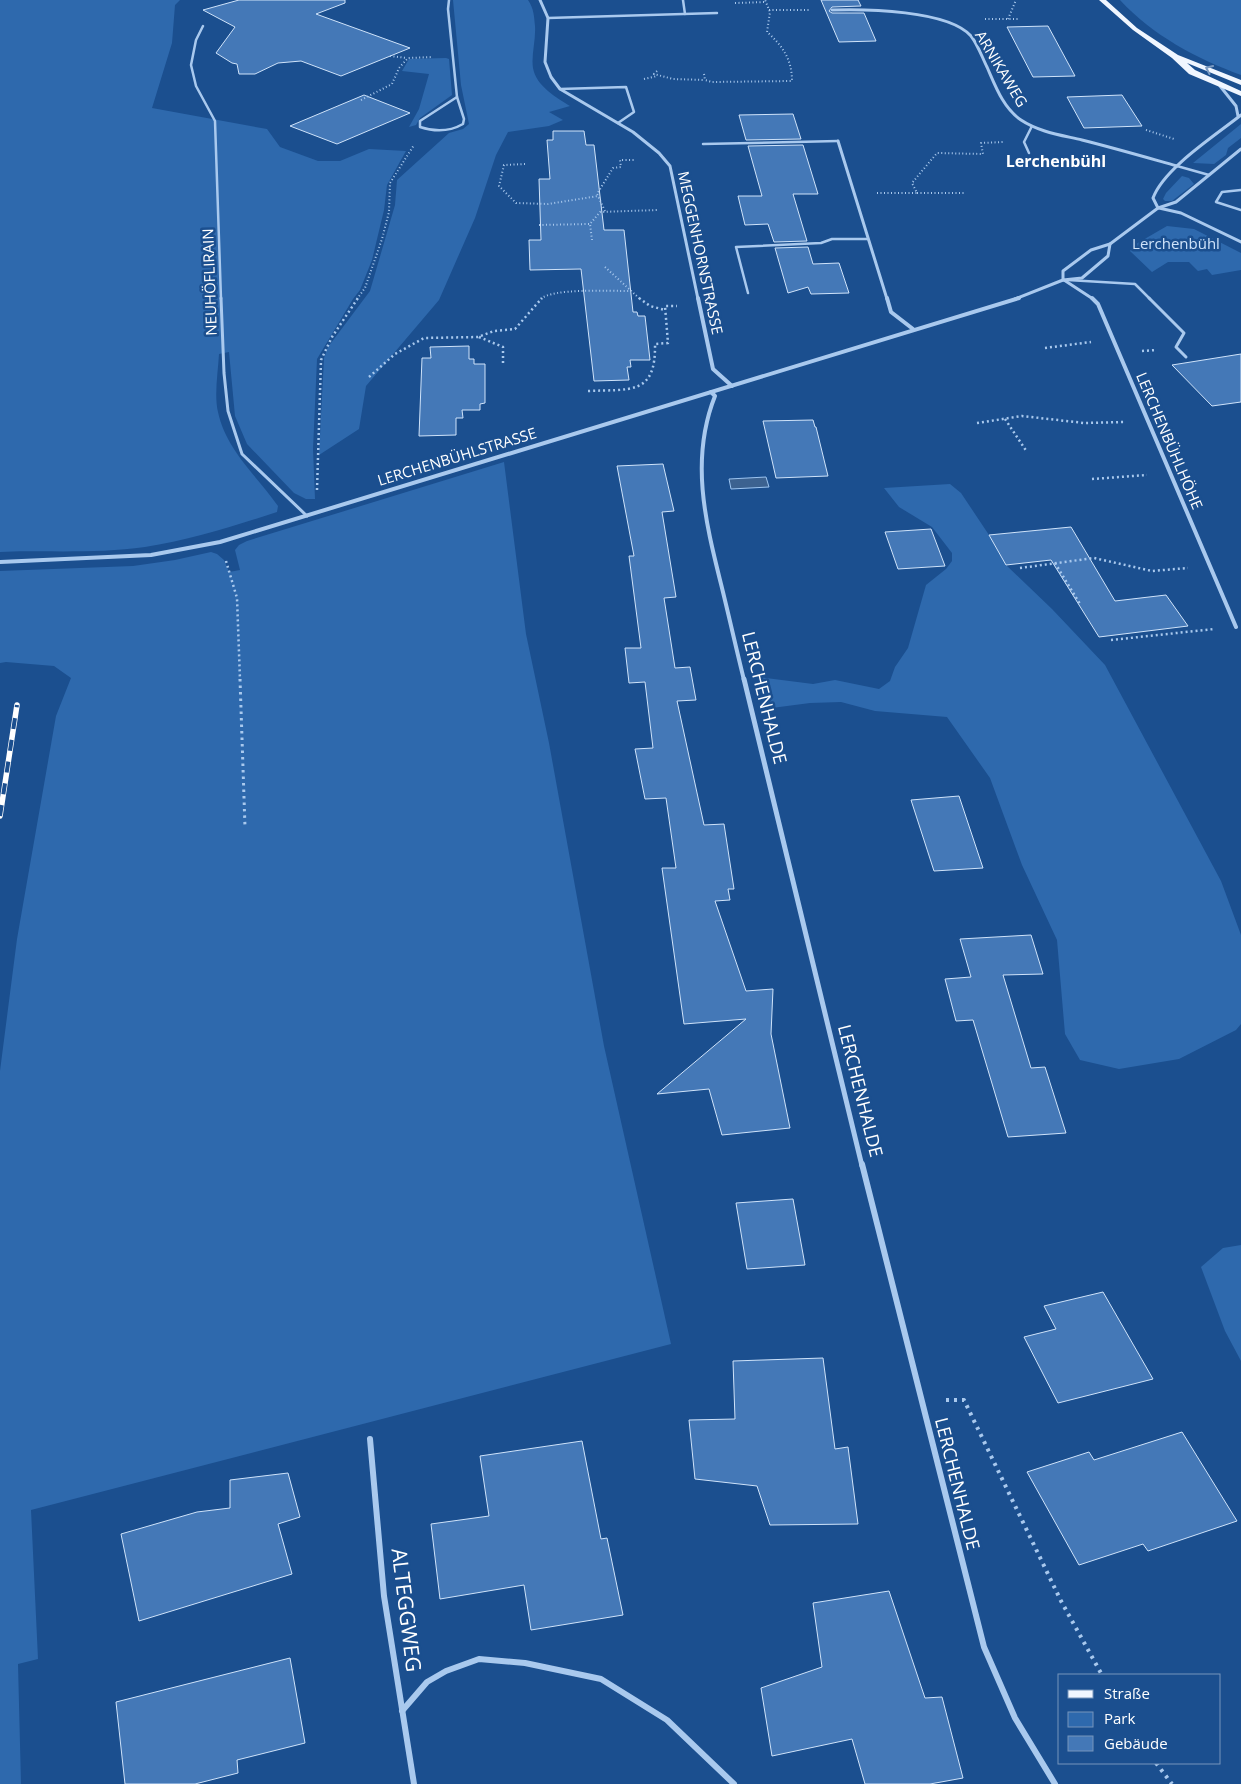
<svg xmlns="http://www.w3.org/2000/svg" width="1241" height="1784" viewBox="0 0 1241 1784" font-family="'Open Sans',sans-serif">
<rect width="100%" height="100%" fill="#1b4f8f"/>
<g fill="#2e69ad">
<path d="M 0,0 L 180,0 L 175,5 L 172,43 L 152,108 L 267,129 L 280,147 L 318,161 L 340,161 L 369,149 L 406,151 L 387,185 L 384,210 L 372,260 L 360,290 L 353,299 L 317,359 L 313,449 L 315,499 L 306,499 L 294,493 L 247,444 L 235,416 L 229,352 L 219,354 C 218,372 214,395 218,412 C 226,450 257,476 278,506 L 277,512 C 234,526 190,540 145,547 C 97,554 48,550 0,552 Z"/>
<path d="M 453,0 L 528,0 C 534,9 534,16 535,26 C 536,40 531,55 533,68 C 536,86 557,98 570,106 L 549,112 L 563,120 L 549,126 L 508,132 L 496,155 L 475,218 L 439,300 L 366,386 L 359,429 L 319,455 L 324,358 L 328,347 L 370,291 L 395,205 L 397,180 L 449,133 L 463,129 L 469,124 L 461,85 Z"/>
<path d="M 1120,0 L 1241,0 L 1241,75 C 1197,59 1152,35 1120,0 Z"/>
<polygon points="446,58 449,59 452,95 420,118 416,125 409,127 419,109 429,74 402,71 409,59"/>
<polygon points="1241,124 1241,138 1228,148 1226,155 1214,164 1193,163"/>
<polygon points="1182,176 1189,178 1194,184 1172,201 1165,201 1163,199 1166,193"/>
<polygon points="1167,226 1194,229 1241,253 1241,270 1212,275 1207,269 1198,271 1189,262 1168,262 1152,272 1130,251 1136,244"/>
<polygon points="504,462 526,634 549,743 604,1046 671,1344 31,1510 38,1659 18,1664 21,1784 0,1784 0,1071 17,939 56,716 71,678 54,666 6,662 0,663 0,571 133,566 175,560 211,552 217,554 224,560 229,572 240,570 235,550 239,545 247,541"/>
<polygon points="950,484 961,493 989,535 1006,565 1052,609 1105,665 1221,881 1241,935 1241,1024 1236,1030 1179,1059 1119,1069 1080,1060 1065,1034 1057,940 1022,865 990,778 947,717 875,711 841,702 810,703 764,709 758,677 813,684 835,680 879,689 890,681 895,667 908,648 926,585 946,569 952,561 952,553 932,527 899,507 884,488"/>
<polygon points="1241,1245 1241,1361 1225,1331 1201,1267 1223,1248"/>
</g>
<polygon fill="#3c6290" stroke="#9cc4f0" points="766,477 769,487 731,489 729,479"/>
<g fill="#4478b7" stroke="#cfe3fa">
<polygon points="239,0 345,0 345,3 316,14 410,48 341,76 301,61 278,63 255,74 239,74 237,64 232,63 216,53 235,27 203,10"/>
<polygon points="821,0 858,0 861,6 832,7 829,11 832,13 864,13 876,41 839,42"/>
<polygon points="1048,26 1075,76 1033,77 1007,27"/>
<polygon points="364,95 410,113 337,144 290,126"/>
<polygon points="1122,95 1142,126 1084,128 1067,97"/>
<polygon points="793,114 801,139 746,140 739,115"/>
<polygon points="553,131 584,131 586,145 594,145 604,230 624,230 633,312 637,312 638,316 645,316 650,360 630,360 631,367 627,367 629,380 594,381 581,269 530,270 529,240 541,240 539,179 550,179 547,140 553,140"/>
<polygon points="803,145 818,194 793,194 807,241 774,242 768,224 745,225 738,196 762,196 748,146"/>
<polygon points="808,247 813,264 839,263 849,293 811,294 808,287 788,293 775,248"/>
<polygon points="469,346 469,359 474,359 474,364 485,364 485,403 480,404 480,410 462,410 463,418 456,418 456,435 419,436 422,358 431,358 430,347"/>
<polygon points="1241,354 1241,402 1212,406 1172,365"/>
<polygon points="813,420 815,427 816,427 828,476 776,478 763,421"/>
<polygon points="663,464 674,511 662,512 676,597 664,598 675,668 690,667 696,700 677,701 704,825 724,824 734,889 728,889 730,900 715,901 746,991 773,989 771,1034 790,1128 722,1135 709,1089 657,1094 746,1019 684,1024 662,868 676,868 666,798 645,799 635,749 653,748 645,682 629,683 625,648 641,648 629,556 634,556 617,466"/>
<polygon points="1071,527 1115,601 1166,595 1188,626 1099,637 1051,560 1006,565 989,535"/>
<polygon points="931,529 945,566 898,569 885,532"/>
<polygon points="959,796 983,868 934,871 911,800"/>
<polygon points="1031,935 1043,974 1003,975 1031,1068 1045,1067 1066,1133 1008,1137 973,1020 956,1021 945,979 971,977 960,939"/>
<polygon points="793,1199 805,1265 747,1269 736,1203"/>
<polygon points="1103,1292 1153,1379 1058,1403 1024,1337 1056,1329 1044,1306"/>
<polygon points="823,1358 835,1449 848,1447 858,1524 770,1525 757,1486 695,1479 689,1420 735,1419 733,1361"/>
<polygon points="1182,1432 1237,1521 1148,1551 1143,1544 1079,1565 1027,1472 1089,1452 1094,1460"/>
<polygon points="582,1441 601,1539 607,1538 623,1615 531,1630 524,1585 440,1599 431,1524 489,1516 480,1456"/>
<polygon points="288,1473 300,1517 278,1524 292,1574 139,1621 121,1534 197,1512 230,1508 230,1480"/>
<polygon points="889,1591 925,1698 942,1697 963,1778 930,1784 865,1784 852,1739 772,1756 761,1688 822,1667 813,1603"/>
<polygon points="290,1658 305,1743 237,1760 238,1773 195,1784 125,1784 116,1702"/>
</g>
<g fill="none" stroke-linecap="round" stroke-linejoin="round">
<g stroke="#a9c9ee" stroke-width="2" stroke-dasharray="1 2.5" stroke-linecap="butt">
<polyline points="735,3 766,2"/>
<polyline points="769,10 811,10"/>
<polyline points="985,19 1019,19"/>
<polyline points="1008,19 1016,0"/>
<polyline points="390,56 407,58"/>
<polyline points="657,71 654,74 673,79 705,80"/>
<path d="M 704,74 L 705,80 L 712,82 L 792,81 C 792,60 783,46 767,32 L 770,12 L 765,0"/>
<polyline points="644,79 657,76"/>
<polyline points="361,100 392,84 399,68 408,58 433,57"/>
<polyline points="1146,130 1174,139"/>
<polyline points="525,164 504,165 499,186 516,203 548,204 598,196"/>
<polyline points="877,193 917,193 912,183 937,153 983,154 981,143 1003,142"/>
<polyline points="917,193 966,193"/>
<polyline points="605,211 597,194 613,168 621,167 620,160 634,160"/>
<polyline points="539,225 590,224"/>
<polyline points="592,240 590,224 600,212 657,210"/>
<polyline points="605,267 640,299"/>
<polyline points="357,299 365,288 382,239 389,212 390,183 414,145"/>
<path d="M 541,299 C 551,288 612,291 629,291"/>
</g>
<g stroke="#a9c9ee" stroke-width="2.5" stroke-dasharray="2 3" stroke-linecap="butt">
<polyline points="639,298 650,306 665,310"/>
<polyline points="479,337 503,347 503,363"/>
<polyline points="1045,348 1091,342"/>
<polyline points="1142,351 1156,350"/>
<polyline points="369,377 395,354 424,338 478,337 494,331 515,329 542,298"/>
<path d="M 588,391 C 630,389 656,396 655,344 L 668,343 L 665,306 L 677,306"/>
<polyline points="1005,419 1027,452"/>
<polyline points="977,423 1022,416 1084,423 1125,422"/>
<polyline points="1092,479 1147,475"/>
<polyline points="317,490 321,360 332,337 358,298"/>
<polyline points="226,561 237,598 240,680"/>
<polyline points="1055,563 1080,604"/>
<polyline points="1020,568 1094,558 1152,571 1188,568"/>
<polyline points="1111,640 1214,629"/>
</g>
<polyline stroke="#a9c9ee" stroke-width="3" stroke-dasharray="2.5 4" stroke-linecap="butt" points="240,679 245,827"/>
<g stroke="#a9c9ee" stroke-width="4" stroke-dasharray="3 5" stroke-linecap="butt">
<polyline points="946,1400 964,1400 1061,1601 1102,1675"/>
<polyline points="1156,1763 1172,1784"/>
</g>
<g stroke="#a9c9ee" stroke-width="2.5">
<polyline points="449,0 448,9 457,97"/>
<polyline points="683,0 685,14"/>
<polyline points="548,18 717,13"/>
<polyline points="203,26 196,40 191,65 196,86 215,121 221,299"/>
<polyline points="560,89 626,87 634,112 618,123"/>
<path d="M 457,97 L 464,119 L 463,124 C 449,132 435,132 420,127 L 420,121 Z"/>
<polyline points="703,144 838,141"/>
<polyline points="1029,153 1024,142 1032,126"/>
<polyline points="1177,166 1209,175"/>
<polyline points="1241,190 1222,192 1216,202 1241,210"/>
<polyline points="1068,280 1135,284 1150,299"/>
<polyline points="748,293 736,247 821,243 832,239 868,239"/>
</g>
<g stroke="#a9c9ee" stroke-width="3">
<polyline points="221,298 224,373 228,411 242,454 307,516"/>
<polyline points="1149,298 1184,333 1176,347 1186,357"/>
</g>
<g stroke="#a9c9ee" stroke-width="3">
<polyline points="540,0 548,18 545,62 551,77 560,89 633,132 659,153 670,166 698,299"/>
<path d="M 832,10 C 865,9 948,10 971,36 C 978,45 982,57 987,67 C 995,85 1003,108 1021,120 C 1039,132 1061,135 1082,140 C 1114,148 1145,157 1177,166"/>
<polyline points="1220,86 1236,106 1238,116"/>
<polyline points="838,141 887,299"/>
<path d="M 1158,208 L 1153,198 C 1164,168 1216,135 1241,115"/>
<polyline points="1159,208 1181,213 1241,242"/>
<polyline points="1063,280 1063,271 1091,250 1110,244 1158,208 1176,202 1241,149"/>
<polyline points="1064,280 1093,299"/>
<polyline points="1015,299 1063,280 1082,278 1108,256 1110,244"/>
</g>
<g stroke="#a9c9ee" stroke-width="4">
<polyline points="698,298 713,369 732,386"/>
<polyline points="887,298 891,312 913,329"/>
<polyline points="1092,298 1098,304 1236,627"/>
<path d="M 711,392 L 715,396 C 690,459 705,520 721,584 C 729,616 736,648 744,680"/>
<polyline points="0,562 151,555 220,542 1019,298"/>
</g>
<polyline stroke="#a9c9ee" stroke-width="5" points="744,679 862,1166"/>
<g stroke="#a9c9ee" stroke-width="6">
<polyline points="862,1164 984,1647 1015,1718 1055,1784"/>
<polyline points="370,1439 384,1596 414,1784"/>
<polyline points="402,1711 427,1682 446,1671 479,1659 525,1663 601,1679 667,1720 734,1784"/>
</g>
<polygon fill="#f0f6ff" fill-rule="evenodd" points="1099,0 1106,0 1137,28 1178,55 1241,80 1241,85 1187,63 1195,70 1241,91 1241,96 1189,74 1172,58 1133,30"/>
<defs>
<polyline id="rail" points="0,816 17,705"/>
</defs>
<use href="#rail" stroke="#fff" stroke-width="5.5"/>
<use href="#rail" stroke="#1b4f8f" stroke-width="4" stroke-dasharray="11" stroke-linecap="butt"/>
</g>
<defs><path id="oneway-chevron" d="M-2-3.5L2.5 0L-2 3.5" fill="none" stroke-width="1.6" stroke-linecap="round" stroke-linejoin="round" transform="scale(1.25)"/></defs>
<use stroke="#7b9ac1" href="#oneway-chevron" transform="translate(1209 69) rotate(-156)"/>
<g text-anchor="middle" stroke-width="5" stroke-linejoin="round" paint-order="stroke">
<g font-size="15" fill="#fff" stroke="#1b4f8f">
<text transform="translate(1001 69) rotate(59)" y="5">ARNIKAWEG</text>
<text transform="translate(700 253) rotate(78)" y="5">MEGGENHORNSTRASSE</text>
<text transform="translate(210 282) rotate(-92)" y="5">NEUHÖFLIRAIN</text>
<text transform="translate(1169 441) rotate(67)" y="5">LERCHENBÜHLHÖHE</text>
<text transform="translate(457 457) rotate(-17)" y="5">LERCHENBÜHLSTRASSE</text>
</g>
<g font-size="15" fill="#cfe3fa" stroke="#1b4f8f">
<text x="1176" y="249">Lerchenbühl</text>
</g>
<g font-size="16" font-weight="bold" fill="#fff" stroke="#1b4f8f">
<text x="1056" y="167">Lerchenbühl</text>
</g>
<g font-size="18" fill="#fff" stroke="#1b4f8f">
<text transform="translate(764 698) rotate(76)" y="6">LERCHENHALDE</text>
<text transform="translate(860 1091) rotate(76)" y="6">LERCHENHALDE</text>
<text transform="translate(957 1484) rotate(76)" y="6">LERCHENHALDE</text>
</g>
<g font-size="21" fill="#fff" stroke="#1b4f8f">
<text transform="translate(406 1610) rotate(83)" y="7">ALTEGGWEG</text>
</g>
</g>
<rect x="1058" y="1674" width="162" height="90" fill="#1b4f8f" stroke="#7695bc"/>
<rect x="1068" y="1690" width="25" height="8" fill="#f0f6ff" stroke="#7695bc"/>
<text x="1104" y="1699" font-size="15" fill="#ffffff">Straße</text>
<rect x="1068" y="1712" width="25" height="15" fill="#2e69ad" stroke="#7695bc"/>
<text x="1104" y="1724" font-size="15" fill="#ffffff">Park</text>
<rect x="1068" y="1736" width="25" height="15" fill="#4478b7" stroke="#7695bc"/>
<text x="1104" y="1749" font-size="15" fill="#ffffff">Gebäude</text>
</svg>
